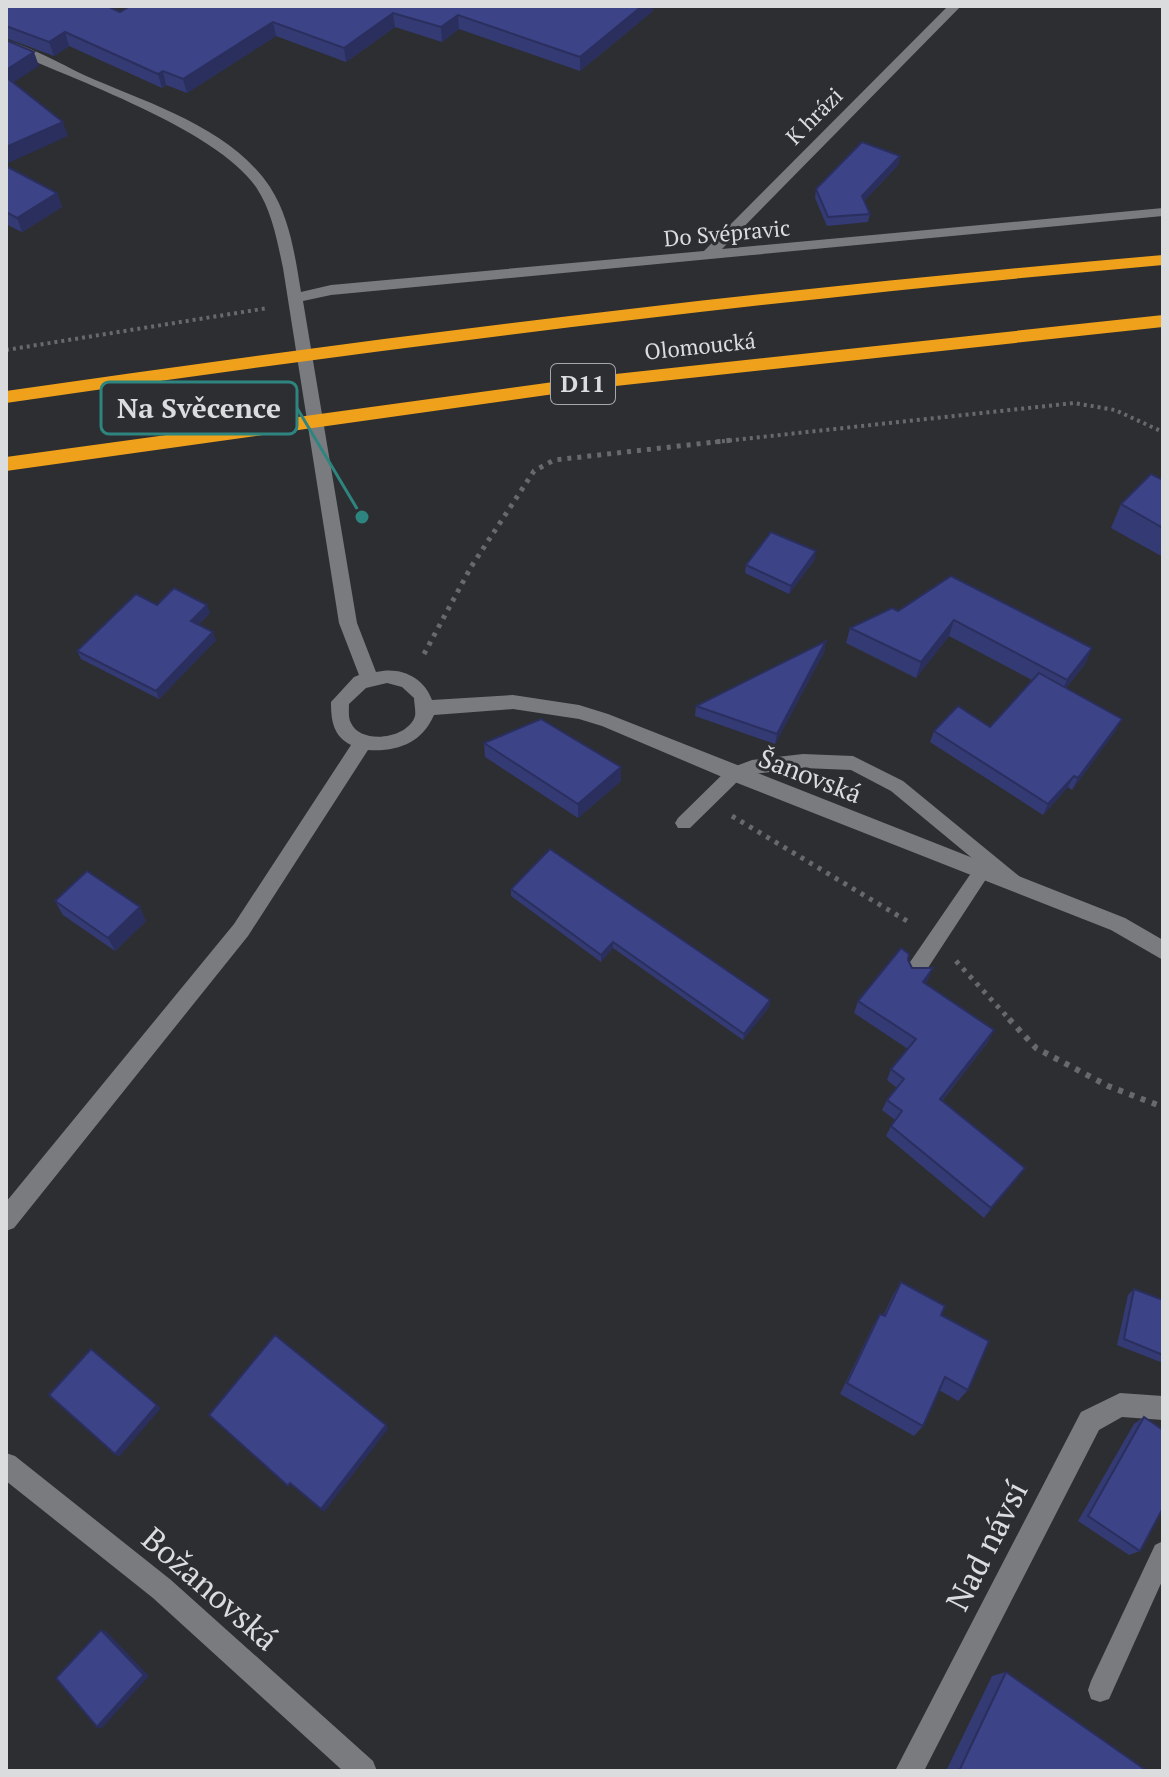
<svg xmlns="http://www.w3.org/2000/svg" width="1169" height="1777" viewBox="0 0 1169 1777" font-family="'PT Serif',serif">
<rect width="100%" height="100%" fill="#2d2e32"/>
<g fill="none" stroke-linecap="round" stroke-linejoin="round">
<g stroke="#68696c" stroke-width="4" stroke-dasharray="3 4" stroke-linecap="butt">
<polyline points="6,350 268,308"/>
<polyline points="715,442 1074,403 1115,410 1163,432"/>
</g>
<g stroke="#68696c" stroke-width="5" stroke-dasharray="4 6" stroke-linecap="butt">
<polyline points="424,654 471,567 534,471 554,460 733,440"/>
<polyline points="732,816 912,924"/>
<polyline points="956,961 1011,1021"/>
</g>
<polyline stroke="#68696c" stroke-width="6" stroke-dasharray="5 7" stroke-linecap="butt" points="1009,1019 1036,1048 1108,1086 1163,1107"/>
<g fill="#7a7b7f" fill-rule="evenodd">
<polygon points="803,754 853,756 903,781 1019,876 1022,881 1019,886 1007,886 990,873 922,977 915,979 908,977 906,971 908,965 978,863 891,791 851,770 803,768 753,774 740,779 690,828 678,828 675,823 678,818 728,769 752,760"/>
<polygon points="1163,1541 1163,1579 1109,1699 1100,1702 1091,1699 1088,1690 1091,1681 1155,1545"/>
</g>
<g fill="#7a7b7f" fill-rule="evenodd">
<path d="M 948,6 L 961,6 L 722,249 L 1163,208 L 1163,216 L 331,295 L 303,301 L 357,623 L 376,672 C 400,666 424,677 432,700 L 513,695 L 579,705 L 608,714 L 1125,918 L 1163,940 L 1163,960 L 1111,930 L 727,779 L 602,726 L 579,719 L 513,709 L 434,715 C 422,743 397,752 368,750 L 248,936 L 14,1228 L 6,1231 L 6,1202 L 234,924 L 351,745 C 333,736 331,720 331,702 L 354,677 L 359,675 L 339,623 L 283,268 C 277,240 272,211 256,187 C 216,129 72,79 6,49 L 6,40 C 33,48 59,63 84,75 C 147,103 230,127 270,187 C 290,218 295,256 301,292 L 331,285 L 704,251 ZM 387,683 L 402,687 L 414,698 C 414,703 416,711 415,716 C 408,739 361,745 351,723 C 348,718 349,710 349,704 L 366,688 Z"/>
<polygon points="1120,1393 1163,1396 1163,1420 1122,1417 1099,1430 924,1771 895,1771 1081,1412"/>
</g>
<polygon fill="#7a7b7f" fill-rule="evenodd" points="6,1453 15,1456 171,1580 373,1761 377,1771 343,1771 153,1598 6,1481"/>
<g fill="#efa11b" fill-rule="evenodd">
<path d="M 1163,255 L 1163,265 C 776,299 391,347 6,403 L 6,391 C 391,335 776,288 1163,255 Z"/>
<polygon points="1163,315 1163,327 597,388 6,471 6,457 597,376"/>
</g>
</g>
<g fill="#343a74">
<polygon points="6,6 120,12 653,11 580,71 459,29 442,42 395,27 346,62 276,36 187,93 166,85 162,88 69,46 54,56 6,38"/>
<polygon points="900,156 898,165 864,201 870,214 868,222 827,226 815,198 816,189"/>
<polygon points="6,166 57,193 62,207 22,232 6,224"/>
<polygon points="1163,480 1163,557 1111,528 1121,504"/>
<polygon points="815,559 789,594 745,573 746,565"/>
<polygon points="951,576 1092,648 1085,664 1066,688 1116,730 1072,790 1068,787 1043,815 930,742 934,731 990,727 1032,680 949,636 916,678 846,643 850,628 898,611"/>
<polygon points="157,605 210,613 198,625 216,640 159,699 81,659 77,651"/>
<polygon points="826,641 824,652 775,744 695,716 696,706"/>
<polygon points="484,743 621,781 578,818 485,757"/>
<polygon points="511,889 770,1000 769,1007 743,1040 613,948 601,962 511,896"/>
<polygon points="55,901 146,921 115,951 63,915"/>
<polygon points="908,960 912,968 928,980 925,983 994,1030 988,1042 942,1101 1025,1168 984,1218 886,1136 891,1126 895,1120 882,1110 887,1100 897,1088 887,1080 891,1069 908,1049 854,1013 858,1001"/>
<polygon points="901,1282 941,1315 968,1390 958,1401 939,1390 923,1426 914,1436 840,1394 873,1326 880,1314 883,1316 893,1295"/>
<polygon points="1134,1289 1163,1300 1163,1363 1117,1345 1128,1295"/>
<polygon points="1144,1417 1140,1551 1129,1555 1078,1521 1134,1424"/>
<polygon points="1006,1672 1147,1771 946,1771 992,1676"/>
</g>
<g fill="#2a2f5e">
<polygon points="642,6 653,6 653,11 580,71 580,57"/>
<polygon points="393,13 395,27 346,62 344,48"/>
<polygon points="458,15 459,29 442,42 441,27"/>
<polygon points="273,22 276,36 187,93 183,79"/>
<polygon points="65,32 69,46 54,56 49,42"/>
<polygon points="34,52 39,66 6,87 6,70"/>
<polygon points="163,71 166,85 162,88 158,74"/>
<polygon points="63,122 68,136 6,164 6,147"/>
<polygon points="900,156 898,165 860,205 862,196"/>
<polygon points="57,193 62,207 22,232 17,218"/>
<polygon points="816,551 815,559 789,594 791,586"/>
<polygon points="207,605 210,613 193,630 191,621"/>
<polygon points="954,620 949,636 916,678 921,662"/>
<polygon points="213,632 216,640 159,699 156,691"/>
<polygon points="826,641 824,652 775,744 777,734"/>
<polygon points="1092,648 1085,664 1060,695 1067,680"/>
<polygon points="1122,719 1116,730 1072,790 1078,778"/>
<polygon points="621,767 621,781 578,818 578,804"/>
<polygon points="1074,776 1068,787 1043,815 1048,804"/>
<polygon points="140,907 146,921 115,951 108,938"/>
<polygon points="613,942 613,948 601,962 601,955"/>
<polygon points="933,968 928,980 918,994 923,982"/>
<polygon points="770,1000 769,1007 743,1040 744,1034"/>
<polygon points="994,1030 988,1042 934,1110 940,1099"/>
<polygon points="1025,1168 1018,1178 984,1218 991,1208"/>
<polygon points="157,1405 161,1408 119,1457 115,1454"/>
<polygon points="386,1425 388,1429 324,1512 321,1509"/>
<polygon points="101,1630 106,1631 149,1676 102,1728 97,1727"/>
</g>
<g fill="#3c4387" stroke="#2a2f5e" stroke-width="2">
<polygon points="6,6 107,6 120,12 130,6 642,6 580,57 458,15 441,27 393,13 344,48 273,22 183,79 163,71 158,74 65,32 49,42 6,26"/>
<polygon points="6,40 34,52 6,70"/>
<polygon points="6,77 63,122 6,147"/>
<polygon points="862,142 900,156 862,196 870,214 828,217 816,189"/>
<polygon points="6,166 57,193 17,218 6,212"/>
<polygon points="1151,474 1163,480 1163,528 1121,504"/>
<polygon points="771,532 816,551 791,586 746,565"/>
<polygon points="951,576 1092,648 1067,680 954,620 921,662 850,628 892,608 898,611"/>
<polygon points="174,588 207,605 191,621 213,632 156,691 77,651 136,594 157,605"/>
<polygon points="826,641 777,734 696,706"/>
<polygon points="1039,673 1122,719 1078,778 1074,776 1048,804 934,731 958,706 990,727"/>
<polygon points="541,719 621,767 578,804 484,743"/>
<polygon points="550,849 770,1000 744,1034 613,942 601,955 511,889"/>
<polygon points="87,871 140,907 108,938 55,901"/>
<polygon points="901,948 909,954 908,960 912,968 933,968 923,982 994,1030 940,1099 1025,1168 991,1208 891,1126 902,1111 887,1100 904,1079 891,1069 916,1039 858,1001"/>
<polygon points="901,1282 945,1306 941,1315 989,1341 968,1390 945,1377 923,1426 847,1383 880,1314 885,1316"/>
<polygon points="1134,1289 1163,1300 1163,1355 1124,1339"/>
<polygon points="275,1335 386,1425 321,1509 290,1483 288,1486 209,1415"/>
<polygon points="91,1349 157,1405 115,1454 49,1395"/>
<polygon points="1144,1417 1163,1430 1163,1508 1140,1551 1088,1516"/>
<polygon points="101,1630 144,1675 97,1727 56,1678"/>
<polygon points="1006,1672 1147,1771 959,1771"/>
</g>
<g text-anchor="middle" stroke-width="6" stroke-linejoin="round" paint-order="stroke">
<g font-size="22" fill="#dbdcde" stroke="#2d2e32">
<text transform="translate(814 116) rotate(-45)" y="8">K hrázi</text>
<text transform="translate(727 233) rotate(-5)" y="8">Do Svépravic</text>
<text transform="translate(700 346) rotate(-6)" y="8">Olomoucká</text>
</g>
<rect fill="#2d2e32" stroke="#a7a8aa" stroke-width="2" x="551" y="364" width="64" height="40" rx="6"/>
<g font-size="24" font-weight="bold" fill="#dbdcde">
<text x="583" y="392">D11</text>
</g>
<g font-size="26" fill="#dbdcde" stroke="#2d2e32">
<text transform="translate(810 776) rotate(21)" y="9">Šanovská</text>
</g>
<g font-size="32" fill="#dbdcde" stroke="#2d2e32">
<text transform="translate(987 1546) rotate(-63)" y="11">Nad návsí</text>
<text transform="translate(210 1589) rotate(41)" y="11">Božanovská</text>
</g>
</g>
<path fill="none" stroke="#2e857f" stroke-width="3" d="M362 517L297 408"/>
<circle fill="#2e857f" stroke="#2d2e32" stroke-width="3" cx="362" cy="517" r="8"/>
<rect fill="#2d2e32" stroke="#2e857f" stroke-width="3" x="101" y="382" width="196" height="52" rx="8"/>
<g font-size="28" text-anchor="middle" font-weight="bold" fill="#dbdcde">
<text x="199" y="418">Na Svěcence</text>
</g>
<rect width="1169" height="1777" fill="none" stroke="#dbdcde" stroke-width="16"/>
</svg>
